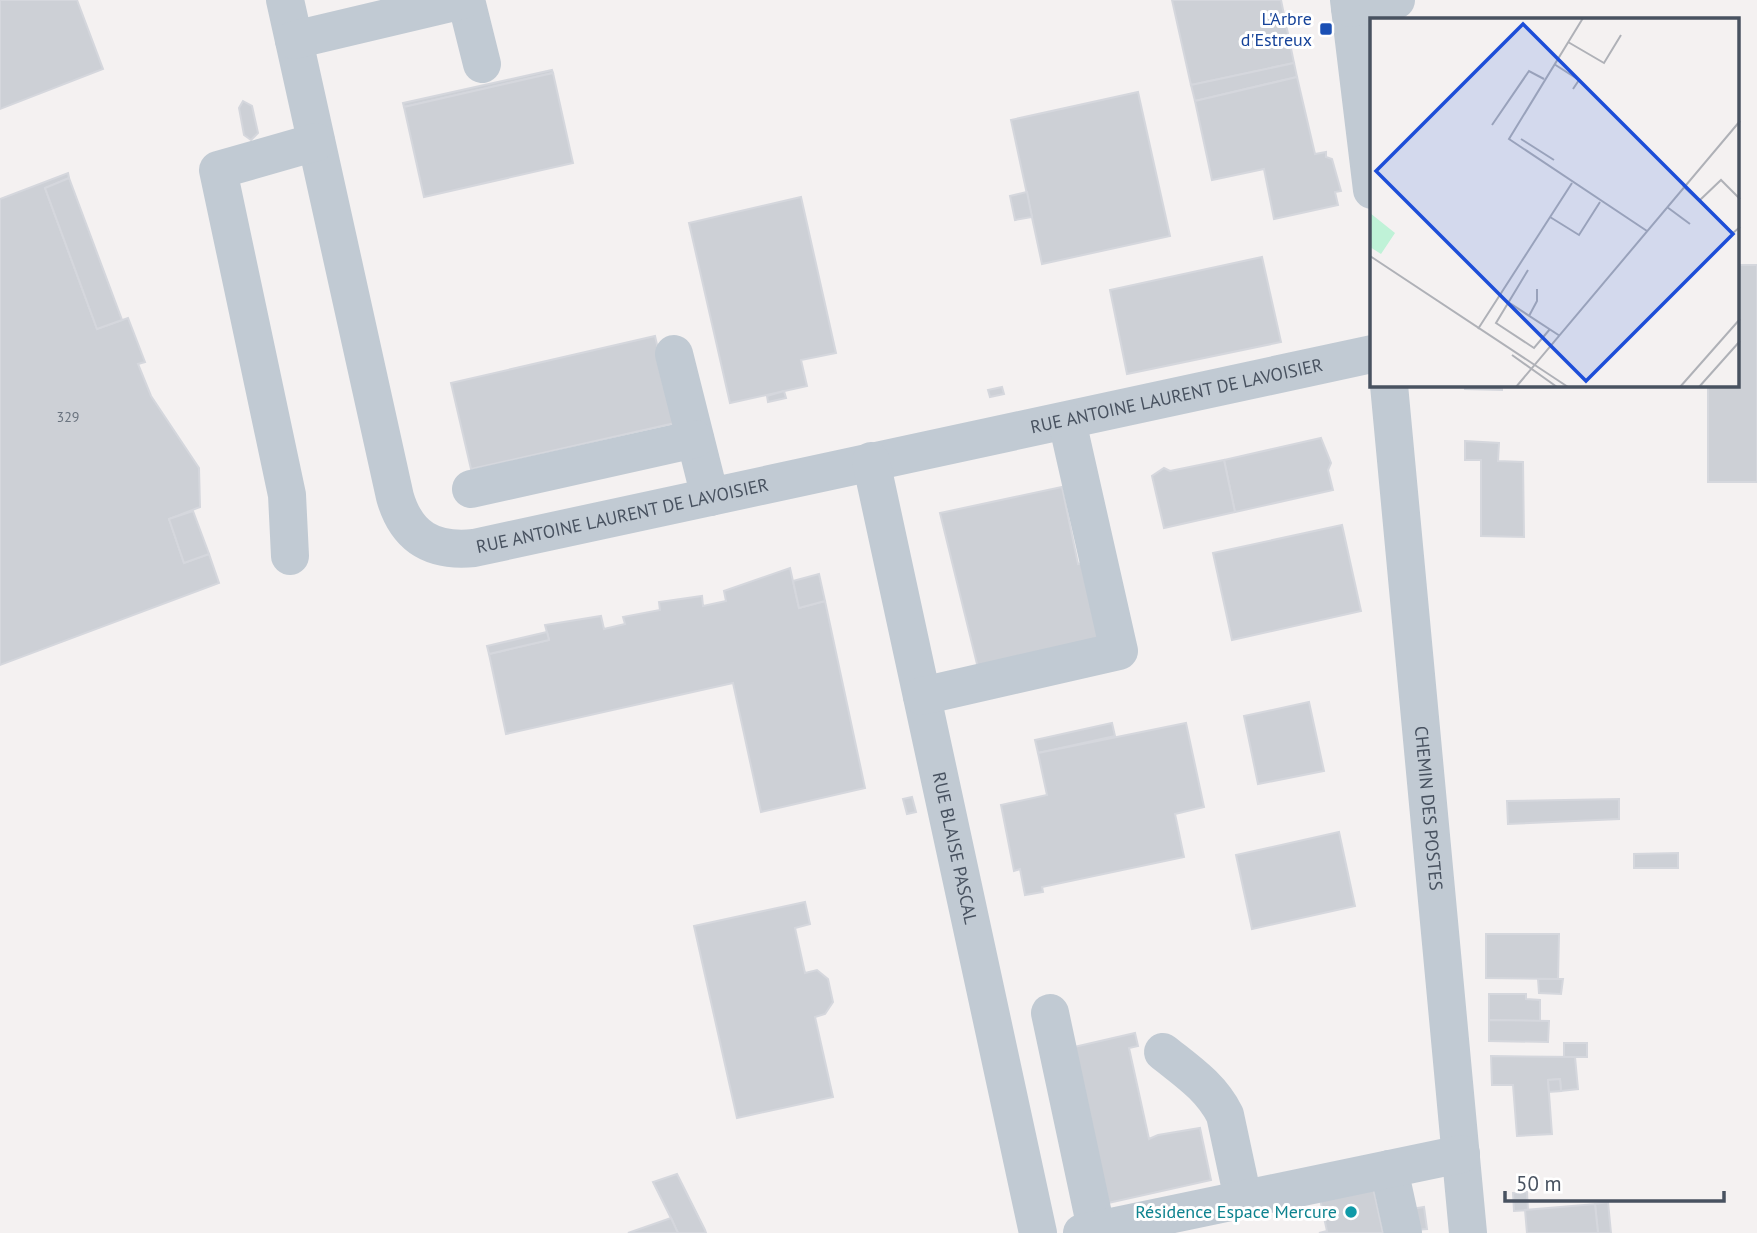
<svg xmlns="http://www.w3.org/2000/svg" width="1757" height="1233" viewBox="0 0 1757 1233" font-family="'PT Sans',sans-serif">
<rect width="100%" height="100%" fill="#f4f1f1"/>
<g fill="#cdd0d6" stroke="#d5d7dd" stroke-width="2">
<polygon points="0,0 77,0 103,69 0,109"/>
<polygon points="1172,0 1281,0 1294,63 1191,85"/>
<polygon points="1294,63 1297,77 1195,101 1191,85"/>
<polygon points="552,70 553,73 404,107 403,103"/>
<polygon points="553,73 573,163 424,197 404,107"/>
<polygon points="1297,77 1315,154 1326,152 1326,157 1332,159 1341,191 1335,192 1338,205 1274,219 1264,169 1212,180 1195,101"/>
<polygon points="1138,92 1170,236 1042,264 1011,120"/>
<polygon points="243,101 252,106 258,133 251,140 244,135 239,108"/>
<polygon points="68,173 69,178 45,188 97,329 128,318 145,362 138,364 151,396 199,468 200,507 169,519 184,563 209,554 219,583 0,665 0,199"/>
<polygon points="69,178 122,320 97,329 45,188"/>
<polygon points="1027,192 1032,217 1015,220 1010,196"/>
<polygon points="801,197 836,353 801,360 807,386 730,403 689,223"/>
<polygon points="1262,257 1281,342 1127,374 1110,290"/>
<polygon points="1738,265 1757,265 1757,482 1708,482 1708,385 1738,385"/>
<polygon points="655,336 675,423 471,469 451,383"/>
<polygon points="1465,385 1502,385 1502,390 1465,389"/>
<polygon points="1002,387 1004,394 990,397 988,390"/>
<polygon points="784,391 786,398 768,402 767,396"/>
<polygon points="1321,438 1331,463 1328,470 1333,490 1235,512 1224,460"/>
<polygon points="1465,441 1499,443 1498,461 1523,462 1524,537 1481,536 1481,460 1465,460"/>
<polygon points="1224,460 1235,512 1164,528 1152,476 1164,468 1170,471"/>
<polygon points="1062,487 1078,564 1083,563 1100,642 978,668 940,513"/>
<polygon points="193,511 209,554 184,563 169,519"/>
<polygon points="1342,525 1361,611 1232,640 1213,553"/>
<polygon points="790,568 799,608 825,601 865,788 761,812 733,683 506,734 489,654 549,640 545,625 601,616 604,629 625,624 623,617 660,610 659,602 702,596 703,606 726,601 724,591"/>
<polygon points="819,574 825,601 799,608 793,581"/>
<polygon points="547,632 549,640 489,654 487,646"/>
<polygon points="1309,702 1324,771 1258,784 1244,716"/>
<polygon points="1112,723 1115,736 1038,753 1035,740"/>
<polygon points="1186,723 1204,807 1175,814 1184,857 1042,887 1043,892 1025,895 1020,869 1014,871 1001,805 1047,795 1038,753"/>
<polygon points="912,797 916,812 907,814 903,799"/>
<polygon points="1619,799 1619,819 1508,824 1507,801"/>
<polygon points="1339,832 1355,906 1252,929 1236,855"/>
<polygon points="1678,853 1678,868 1634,868 1634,854"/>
<polygon points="805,902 810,924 795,928 805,973 817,970 828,979 833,1002 825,1014 815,1017 833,1097 737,1118 694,926"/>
<polygon points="1486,934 1559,934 1558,979 1486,978"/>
<polygon points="1538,979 1563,979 1561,994 1539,993"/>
<polygon points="1489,994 1526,994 1526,999 1540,1000 1540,1021 1489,1020"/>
<polygon points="1489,1020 1549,1021 1548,1042 1489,1041"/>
<polygon points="1135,1033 1138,1046 1129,1048 1149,1139 1158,1135 1200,1128 1211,1180 1108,1203 1074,1047"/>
<rect x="1564" y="1043" width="23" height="14"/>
<polygon points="1491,1056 1575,1057 1578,1089 1561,1091 1560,1079 1548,1080 1552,1134 1517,1136 1513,1085 1492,1085"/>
<polygon points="1560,1079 1561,1091 1549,1092 1548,1080"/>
<polygon points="677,1174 705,1230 706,1233 678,1233 671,1218 653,1182"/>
<polygon points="1371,1178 1383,1233 1319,1233 1327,1231 1318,1190"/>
<polygon points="1527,1192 1528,1210 1514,1211 1513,1193"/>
<polygon points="1608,1202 1611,1233 1598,1233 1595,1204"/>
<polygon points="1595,1204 1598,1233 1527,1233 1525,1210"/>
<polygon points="1424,1207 1427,1229 1414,1230 1411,1209"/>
<polygon points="671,1218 678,1233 628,1233"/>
</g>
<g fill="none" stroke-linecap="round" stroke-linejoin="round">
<g stroke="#c1cad3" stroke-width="38">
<path id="s1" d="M 285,0 L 395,497 C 407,538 433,552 474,548 L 1372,354"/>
<polyline points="466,0 482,64"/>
<polyline points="1349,0 1372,190"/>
<polyline points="1350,8 1396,0"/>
<polyline points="294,40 463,0"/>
<polyline points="674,354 710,497"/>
<path id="s2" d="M 1389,385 L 1468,1233"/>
<path id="s3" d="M 871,461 L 1038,1233"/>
<polyline points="471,489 695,439"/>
<polyline points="290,556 287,495 218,170 316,142"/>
<polyline points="922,696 1119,651 1067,421"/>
<polyline points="1050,1013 1097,1233"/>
<path d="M 1163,1052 C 1188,1072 1211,1087 1225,1115 L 1243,1199"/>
<polyline points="1389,1169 1403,1233"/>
<polyline points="1082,1233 1461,1154"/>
</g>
</g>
<rect fill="#1a4fb4" stroke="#fff" stroke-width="2.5" x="1319" y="22" width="14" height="14" rx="3.5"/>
<circle fill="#0f9aa8" stroke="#fff" stroke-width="2.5" cx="1351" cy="1212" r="7"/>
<g text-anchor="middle" stroke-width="6" stroke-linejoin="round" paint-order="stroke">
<g font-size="14" fill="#69727e">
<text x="68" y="422">329</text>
</g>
<g font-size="18" fill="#164399" stroke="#fff" text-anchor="end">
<text x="1312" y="25">L'Arbre<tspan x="1312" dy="21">d'Estreux</tspan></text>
</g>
<g font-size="18" fill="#485260" stroke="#fff">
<text dy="6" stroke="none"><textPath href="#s1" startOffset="1332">RUE ANTOINE LAURENT DE LAVOISIER</textPath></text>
<text dy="6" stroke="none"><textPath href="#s1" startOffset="765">RUE ANTOINE LAURENT DE LAVOISIER</textPath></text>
<text dy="6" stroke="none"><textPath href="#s2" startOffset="425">CHEMIN DES POSTES</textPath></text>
<text dy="6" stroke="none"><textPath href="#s3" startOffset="396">RUE BLAISE PASCAL</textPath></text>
</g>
<g font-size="18" fill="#0d838f" stroke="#fff" text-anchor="end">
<text x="1337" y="1218">Résidence Espace Mercure</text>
</g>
</g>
<g transform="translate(1370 18)">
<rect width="369" height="369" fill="#f4f1f1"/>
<path d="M 0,195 L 25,215 L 11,236 L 0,229 Z" fill="#bff2d7"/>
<path fill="none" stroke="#afb1b7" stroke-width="2" d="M 213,0 L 139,121 L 277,213M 198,24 L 234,45 L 251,17M 184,46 L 209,62 L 203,71M 122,107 L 159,53 L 174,61M 151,121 L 184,142M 313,168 L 363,215 L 370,209M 330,182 L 351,162 L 370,181M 297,189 L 320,206M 180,199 L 209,217 L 230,184M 0,238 L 198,369M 158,252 L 126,305 L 164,330 L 180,311M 135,282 L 190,318M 159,298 L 167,283 L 167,271M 108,311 L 202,165M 142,337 L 187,369M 146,369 L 370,103M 310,369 L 370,301M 329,369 L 370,323"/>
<path fill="#1d4ed8" fill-opacity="0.15" stroke="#1d4ed8" stroke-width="3.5" d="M 153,6 L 363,216 L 216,363 L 6,153 Z"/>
<rect width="369" height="369" fill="none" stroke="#485260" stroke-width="3.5"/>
</g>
<path d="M1505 1191v10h219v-10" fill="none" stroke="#485260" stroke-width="3.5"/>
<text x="1516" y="1191" font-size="21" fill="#485260" stroke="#ffffff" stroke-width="5" paint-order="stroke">50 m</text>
</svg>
